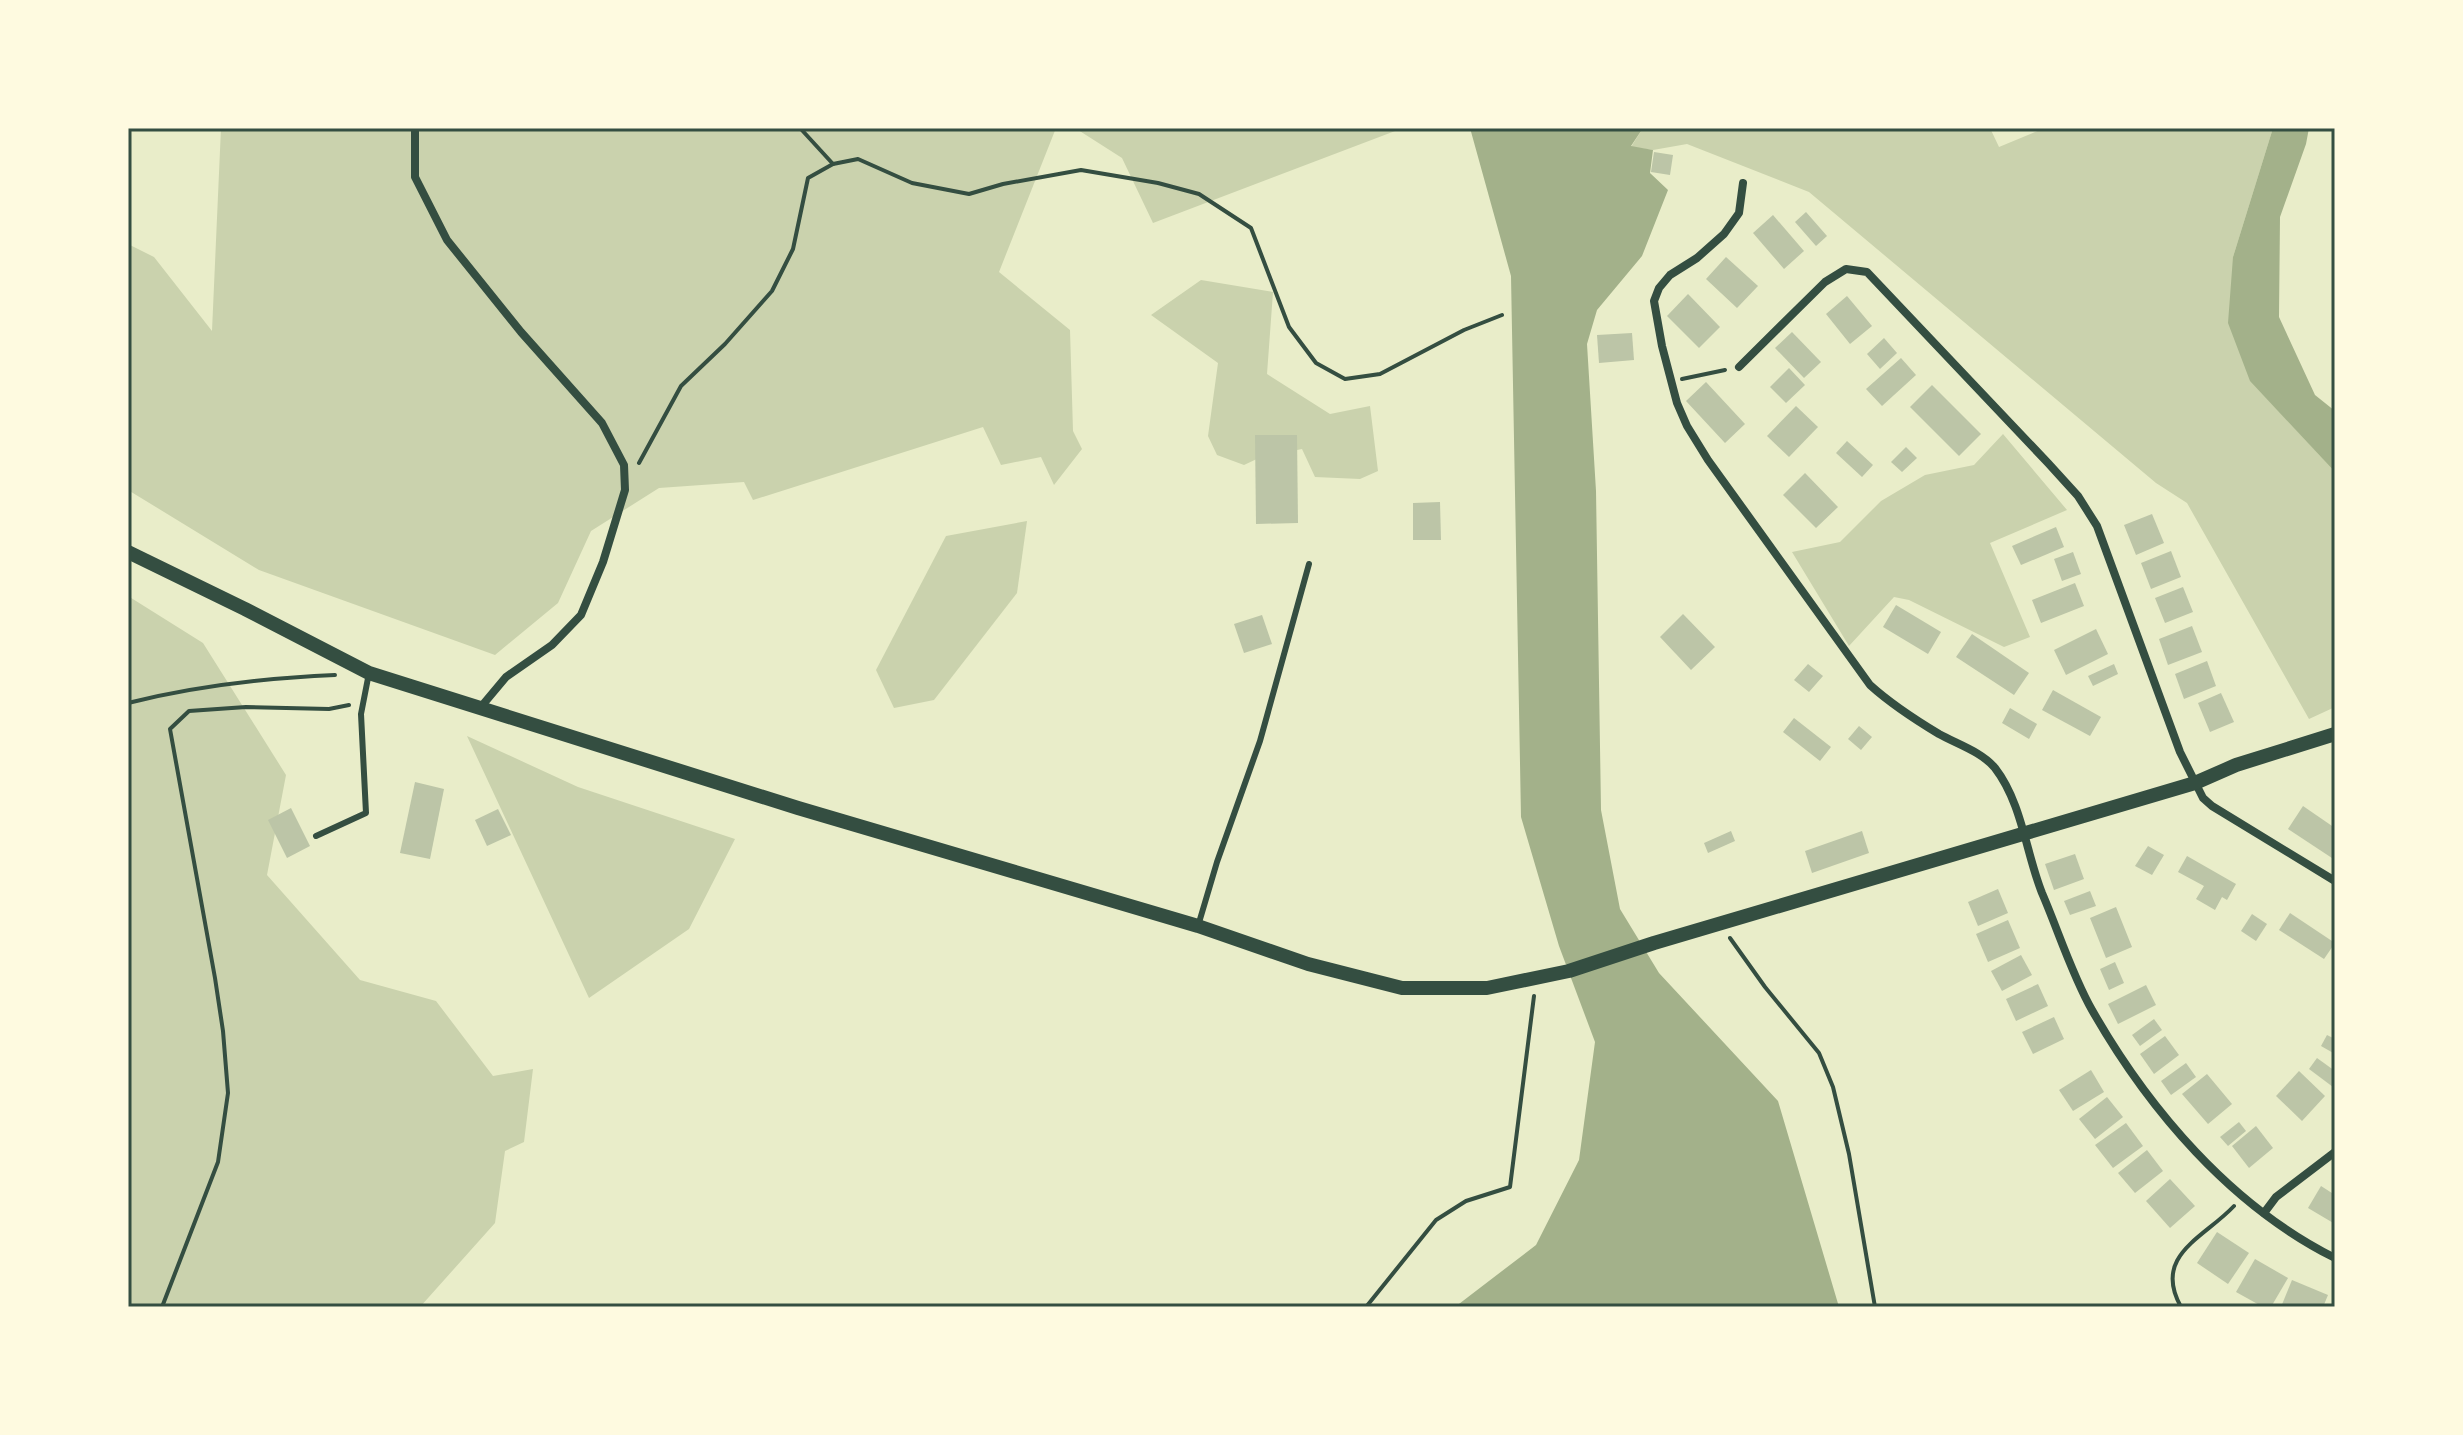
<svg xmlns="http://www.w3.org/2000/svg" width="2463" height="1435" viewBox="0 0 2463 1435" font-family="'Fira Sans',sans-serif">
<rect width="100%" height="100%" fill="#e9edc9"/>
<g fill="#cad2ad">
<polygon points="221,128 1056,128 999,272 1070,330 1073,431 1082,449 1054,485 1041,457 1001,465 983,427 753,500 744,482 659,488 591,531 558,603 495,655 259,570 128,490 128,244 154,257 212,331"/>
<polygon points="1075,128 1403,128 1153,223 1122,158"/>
<polygon points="1643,128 1990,128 1999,147 2045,128 2273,128 2233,257 2251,381 2335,472 2335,707 2309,719 2187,503 2156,483 1809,192 1687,144 1653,150 1631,147"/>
<polygon points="1201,280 1273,292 1267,374 1330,414 1370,406 1378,471 1360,479 1315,477 1302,449 1261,457 1244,465 1217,455 1208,436 1218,363 1151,315"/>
<polygon points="2003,434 2067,510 1990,543 2030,637 2004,647 1909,600 1894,597 1849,646 1792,552 1840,542 1881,501 1925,475 1974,465"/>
<polygon points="1027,521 1017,593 934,700 894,708 876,670 946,536"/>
<polygon points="128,596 203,643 286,775 267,875 360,980 436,1001 493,1076 533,1069 524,1142 505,1151 495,1223 420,1307 128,1307"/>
<polygon points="467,736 578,787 735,839 689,929 589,998"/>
</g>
<g fill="#a3b18a">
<polygon points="1470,128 1643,128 1631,146 1653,150 1650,173 1668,190 1642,256 1597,310 1587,344 1596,491 1601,810 1620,909 1659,973 1778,1101 1839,1307 1455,1307 1536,1245 1579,1160 1595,1042 1559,946 1521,817 1511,276"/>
<polygon points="2273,128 2309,128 2306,144 2280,217 2279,317 2315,395 2335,411 2335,472 2250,381 2228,323 2233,257"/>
</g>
<g fill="#bcc5a7">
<polygon points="1654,152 1673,155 1670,175 1651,172"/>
<polygon points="1806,212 1827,236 1816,246 1795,222"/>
<polygon points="1773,215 1804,251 1784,269 1753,233"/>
<polygon points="1726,257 1758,286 1737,308 1706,279"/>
<polygon points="1688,294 1720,327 1699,348 1667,316"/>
<polygon points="1847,296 1872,326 1850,344 1826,314"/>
<polygon points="1792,332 1821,362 1804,378 1775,348"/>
<polygon points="1632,333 1634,360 1599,363 1597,335"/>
<polygon points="1884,338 1897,353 1880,369 1867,354"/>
<polygon points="1901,358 1916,375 1882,406 1866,389"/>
<polygon points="1789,368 1805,385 1786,403 1770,387"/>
<polygon points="1706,382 1745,424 1725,443 1686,401"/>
<polygon points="1932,385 1981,434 1959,456 1910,407"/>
<polygon points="1796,406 1818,427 1789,457 1767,436"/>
<polygon points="1255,435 1297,435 1298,523 1256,524"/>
<polygon points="1847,441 1873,465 1862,477 1836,453"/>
<polygon points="1906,447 1917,458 1902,472 1891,462"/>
<polygon points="1805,473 1838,507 1816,528 1783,495"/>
<polygon points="1440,502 1441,540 1413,540 1413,503"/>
<polygon points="2152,514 2164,543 2136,555 2124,525"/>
<polygon points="2056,527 2064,547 2021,565 2012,546"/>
<polygon points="2171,551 2181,577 2151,589 2141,563"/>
<polygon points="2073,552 2081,574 2062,581 2054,559"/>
<polygon points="2075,583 2084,606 2041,623 2032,600"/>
<polygon points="2183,587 2193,612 2165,623 2155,598"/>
<polygon points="1896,605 1941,632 1928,654 1883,627"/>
<polygon points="1683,614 1715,647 1691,670 1660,637"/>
<polygon points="1262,615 1272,644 1244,653 1234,624"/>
<polygon points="2192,626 2202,652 2168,665 2159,639"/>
<polygon points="2096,629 2108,654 2066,675 2054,650"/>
<polygon points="1972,634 2029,673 2014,695 1956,657"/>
<polygon points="2207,661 2216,686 2184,699 2175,674"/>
<polygon points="1808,664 1823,676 1809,692 1794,680"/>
<polygon points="2114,664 2118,674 2093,686 2088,676"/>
<polygon points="2053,690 2101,717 2090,736 2042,710"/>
<polygon points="2221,693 2234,722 2210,732 2198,703"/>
<polygon points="2010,708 2037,724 2029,739 2002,723"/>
<polygon points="1794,718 1831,747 1820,761 1783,732"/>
<polygon points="1859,726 1872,737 1861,750 1848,739"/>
<polygon points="415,782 444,789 430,859 400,853"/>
<polygon points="2303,806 2335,828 2335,860 2288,829"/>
<polygon points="291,808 310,846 287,858 268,820"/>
<polygon points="498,809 511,835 487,846 475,820"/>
<polygon points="1731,831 1735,841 1708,853 1704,843"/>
<polygon points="1862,831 1869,853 1812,873 1805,851"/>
<polygon points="2148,846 2164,855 2152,875 2135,866"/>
<polygon points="2075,854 2084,879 2054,890 2045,864"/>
<polygon points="2187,856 2236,884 2227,900 2222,897 2215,910 2196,899 2204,886 2178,872"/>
<polygon points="1998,889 2008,913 1978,926 1968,902"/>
<polygon points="2090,891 2096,906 2070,915 2064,901"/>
<polygon points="2116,907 2132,947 2106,958 2090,918"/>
<polygon points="2290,913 2335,943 2324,959 2279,930"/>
<polygon points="2252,914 2267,924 2256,941 2241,931"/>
<polygon points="2008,920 2020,948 1988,962 1976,934"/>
<polygon points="2021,955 2032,975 2002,991 1991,971"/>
<polygon points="2115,962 2124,983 2109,990 2100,969"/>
<polygon points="2038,984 2048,1006 2016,1021 2006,999"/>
<polygon points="2146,985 2156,1005 2118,1024 2108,1004"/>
<polygon points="2054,1017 2064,1039 2033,1054 2022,1032"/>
<polygon points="2154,1019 2162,1030 2140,1046 2132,1035"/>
<polygon points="2327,1035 2335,1039 2335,1054 2321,1046"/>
<polygon points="2165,1036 2179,1055 2154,1074 2140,1054"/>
<polygon points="2317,1058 2335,1071 2333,1087 2309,1069"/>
<polygon points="2186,1063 2196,1077 2171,1095 2161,1081"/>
<polygon points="2091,1070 2104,1092 2073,1111 2059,1090"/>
<polygon points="2299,1071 2325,1096 2302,1121 2276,1096"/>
<polygon points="2207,1074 2232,1104 2208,1124 2182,1094"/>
<polygon points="2107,1097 2123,1117 2095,1139 2079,1119"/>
<polygon points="2239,1122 2246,1131 2228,1146 2220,1137"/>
<polygon points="2126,1123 2143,1146 2113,1168 2095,1145"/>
<polygon points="2256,1126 2273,1148 2249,1168 2232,1146"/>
<polygon points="2147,1150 2163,1171 2135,1193 2118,1173"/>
<polygon points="2170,1179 2195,1206 2170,1228 2146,1201"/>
<polygon points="2321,1186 2335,1195 2335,1224 2308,1208"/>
<polygon points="2217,1232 2249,1253 2228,1284 2197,1263"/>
<polygon points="2255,1259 2288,1278 2271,1307 2263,1307 2236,1292"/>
<polygon points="2292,1280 2328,1295 2323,1307 2281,1307"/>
</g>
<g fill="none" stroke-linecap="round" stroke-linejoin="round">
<g stroke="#344e41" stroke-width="4">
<polyline points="800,128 833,164"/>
<polyline points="1682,379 1725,370"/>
<polyline points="639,463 681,386 725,344 772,291 793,249 808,178 833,164 858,159 912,183 969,194 1003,184 1081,170 1158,183 1199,194 1251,228 1289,327 1316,363 1345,379 1380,374 1464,330 1502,315"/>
<path d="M 128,703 C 196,686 265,678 335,675"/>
<polyline points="1730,938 1765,987 1819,1053 1833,1087 1849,1154 1875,1307"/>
<polyline points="162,1307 218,1162 228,1093 223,1031 215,978 170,729 189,711 246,707 329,709 349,705"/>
<polyline points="1366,1307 1436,1220 1466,1201 1510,1187 1534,996"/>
<path d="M 2181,1307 C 2152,1255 2204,1238 2234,1206"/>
</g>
<g stroke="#344e41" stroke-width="6">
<polyline points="316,836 366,813 361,714 369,673"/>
<polyline points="1198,926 1217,862 1260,741 1309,564"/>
</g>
<g stroke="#344e41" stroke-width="8">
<polyline points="415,128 415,177 447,240 521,332 602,423 624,465 625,490 603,562 581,615 552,645 506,677 480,708"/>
<path d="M 1743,183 L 1739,213 L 1724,234 L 1697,258 L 1670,275 L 1659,288 L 1654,301 L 1662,346 L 1677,403 L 1687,426 L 1708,460 L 1870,685 C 1891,704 1914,719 1939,734 C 1957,744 1982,752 1995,768 C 2022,803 2026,853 2042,893 C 2058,930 2072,975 2092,1010 C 2149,1110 2231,1206 2335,1258"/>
<polyline points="1739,367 1825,282 1846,269 1867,272 2048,463 2078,496 2097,526 2180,752 2203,798 2212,806 2335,881"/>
<polyline points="2264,1213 2276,1197 2335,1152"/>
</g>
<polyline stroke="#344e41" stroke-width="14" points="128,552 245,609 369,673 798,808 1198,926 1308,964 1402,988 1487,988 1569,971 1654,943 2195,783 2236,765 2335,734"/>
</g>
<rect width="2463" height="1435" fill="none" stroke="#fefae0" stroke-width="260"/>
<rect x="130" y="130" width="2203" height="1175" fill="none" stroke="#344e41" stroke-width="3"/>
</svg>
